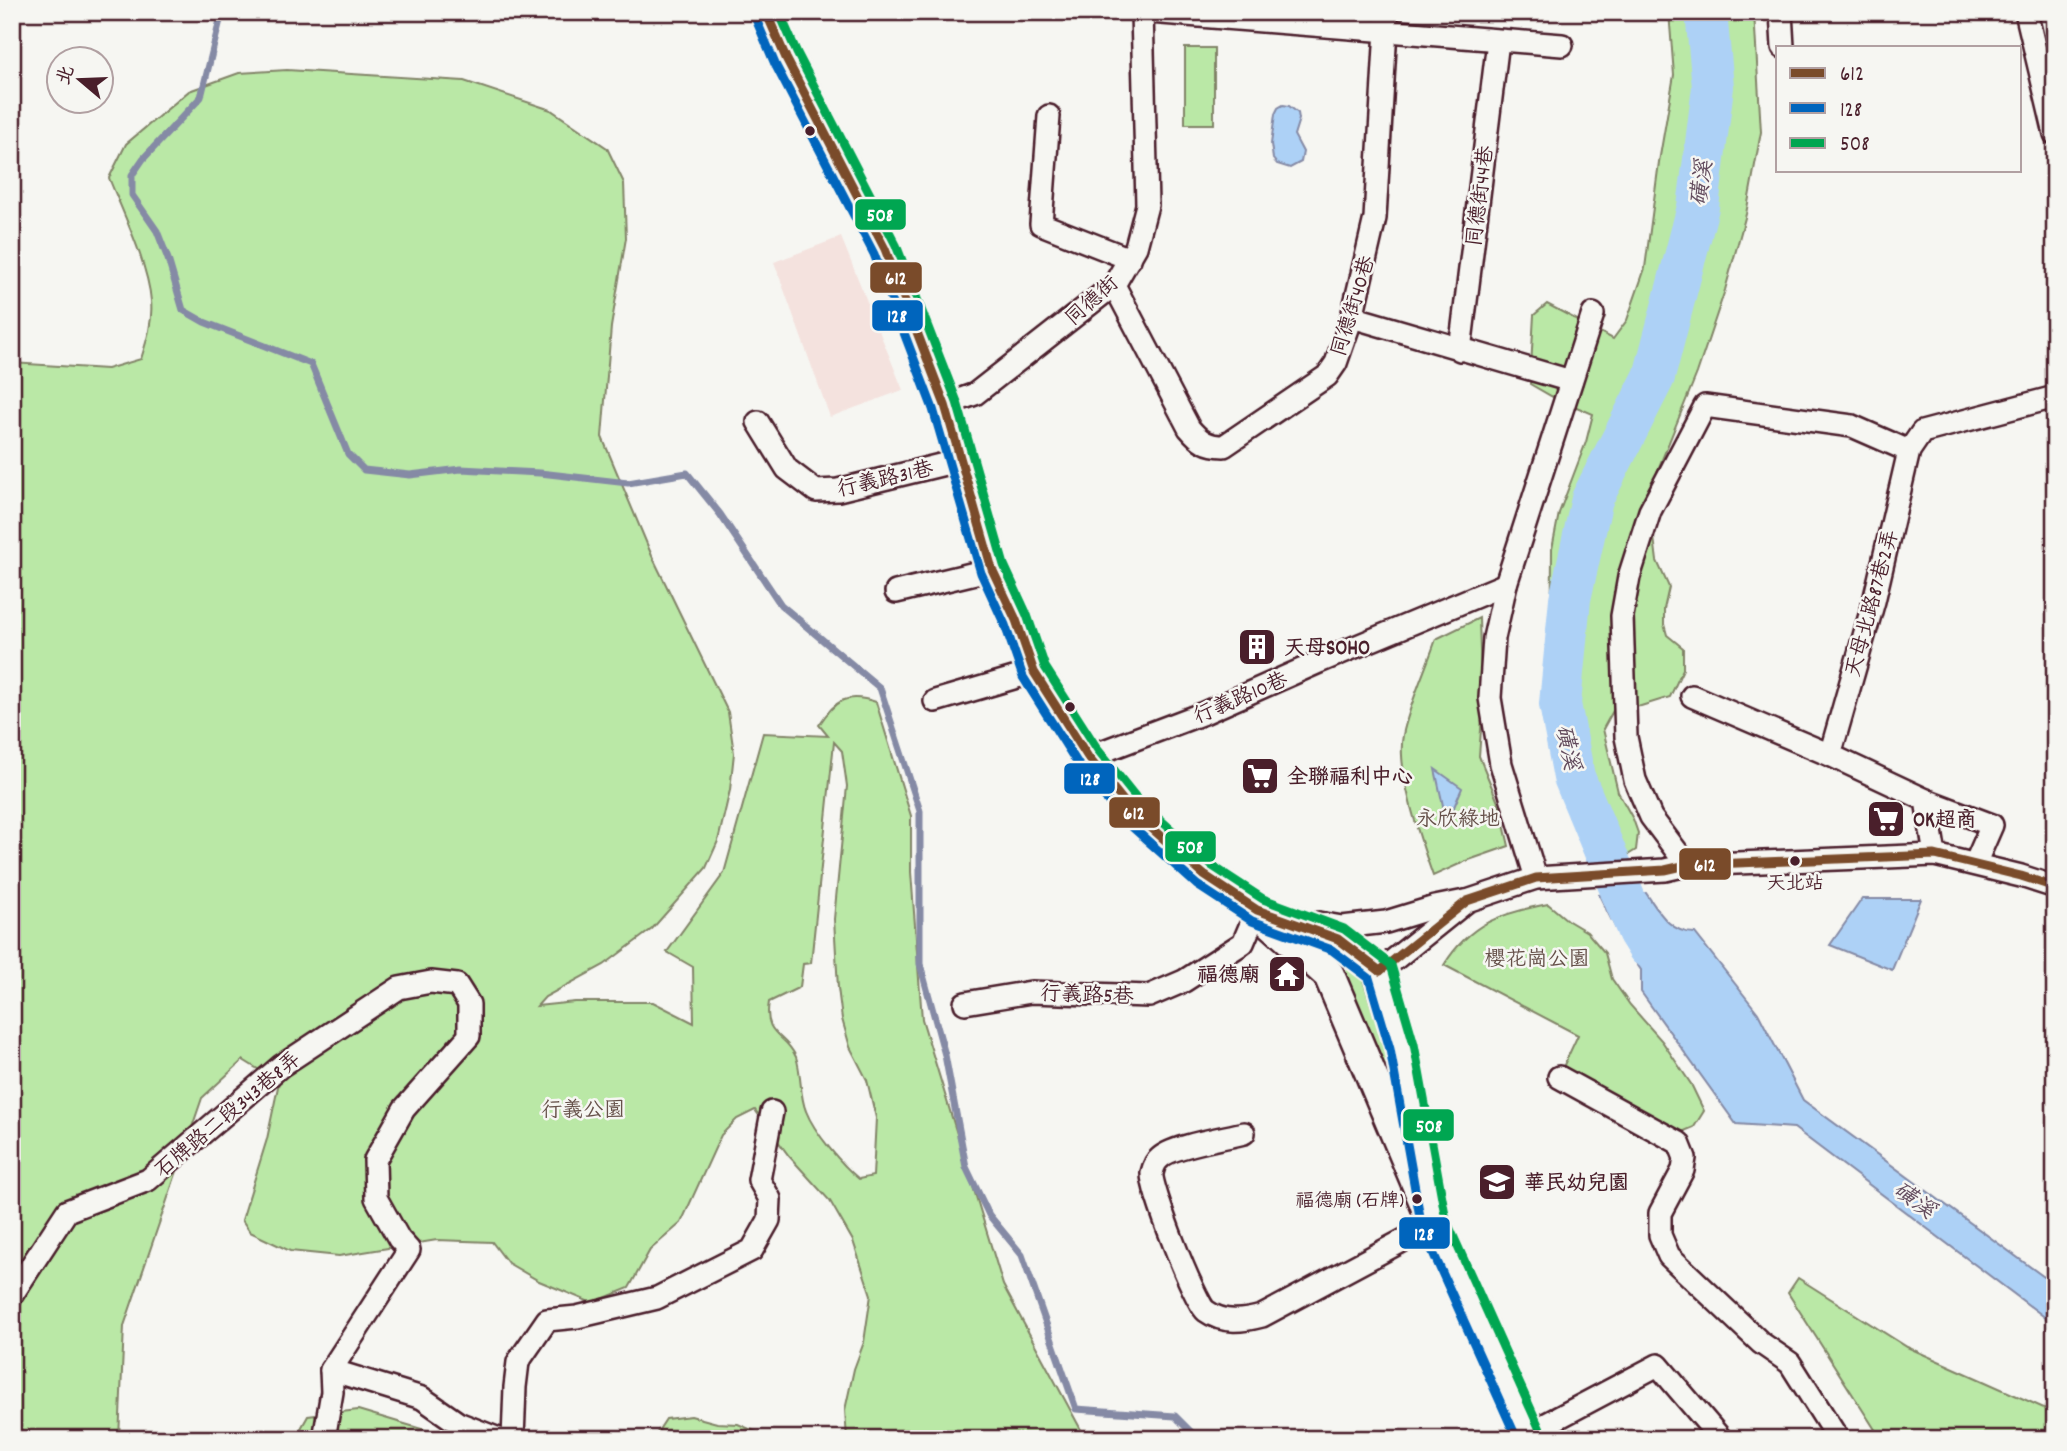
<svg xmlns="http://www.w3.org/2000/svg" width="2067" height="1451" viewBox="0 0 2067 1451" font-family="Dekko,'LXGW WenKai TC',sans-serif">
<rect width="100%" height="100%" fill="#f6f6f2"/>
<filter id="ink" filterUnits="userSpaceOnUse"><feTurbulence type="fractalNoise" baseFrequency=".0143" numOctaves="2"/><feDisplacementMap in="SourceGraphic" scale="14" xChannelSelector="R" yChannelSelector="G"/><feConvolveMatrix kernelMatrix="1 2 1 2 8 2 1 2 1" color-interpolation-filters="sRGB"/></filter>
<g filter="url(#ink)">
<polygon fill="#f4e2de" points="841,237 903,390 830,417 774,262"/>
<g fill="#bae8a6" stroke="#828468" stroke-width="2" fill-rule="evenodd">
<polygon points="1669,12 1754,12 1761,132 1746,214 1725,290 1697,373 1657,472 1654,537 1657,561 1669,587 1664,609 1664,624 1667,635 1683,648 1683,669 1670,697 1641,706 1614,709 1603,729 1618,792 1633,819 1638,833 1636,850 1623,858 1587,857 1577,832 1560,761 1551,694 1552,549 1559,513 1586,442 1593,414 1551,396 1530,384 1534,315 1547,304 1613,339 1627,320 1645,268 1659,162 1674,75"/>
<rect x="1185" y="48" width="29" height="76"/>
<path d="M 287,70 L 464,81 L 551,110 L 607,148 L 624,183 L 626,238 L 611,327 L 602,437 L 652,556 L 728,712 L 734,753 L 730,790 L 718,841 L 706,868 L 652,929 L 604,965 L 545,997 L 537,1006 L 575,1002 L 653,1002 L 694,1023 L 693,967 L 667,952 L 724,873 L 763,733 L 828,736 L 819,725 C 835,700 847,692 876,702 L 911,816 L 911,872 L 922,1019 L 1003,1285 L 1086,1439 L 847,1439 L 845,1410 L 854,1369 L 864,1342 L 871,1295 L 853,1241 L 830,1201 L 789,1156 L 755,1110 L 737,1119 L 721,1135 L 681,1223 L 650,1250 L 629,1288 L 592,1303 L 539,1281 L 508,1263 L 492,1242 L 437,1240 L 339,1256 L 290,1251 L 250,1232 L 242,1220 L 267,1139 L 279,1082 L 243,1060 L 202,1098 L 124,1326 L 119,1439 L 12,1439 L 12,363 L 107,369 L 141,359 C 147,340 153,321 151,301 C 148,264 123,213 109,178 L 126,144 L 189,91 L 239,73 ZM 834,742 L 842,751 L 847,786 L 834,919 L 838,988 L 842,1019 L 850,1047 L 867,1080 L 876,1118 L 873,1176 L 859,1179 C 842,1165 814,1132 806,1111 C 799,1094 802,1074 796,1057 C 786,1033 763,1037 769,1002 L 800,987 L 803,964 L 811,963 Z"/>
<path d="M 1479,618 L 1482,717 L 1479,756 L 1500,807 L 1509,846 L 1466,861 L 1433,876 C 1421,842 1396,770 1403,735 C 1409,705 1426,669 1436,639 Z"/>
<path d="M 1548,904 L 1567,920 L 1587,932 L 1605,953 L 1612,979 L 1630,1005 L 1662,1041 L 1691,1084 L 1704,1111 L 1694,1127 L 1682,1132 L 1563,1067 L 1578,1035 L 1444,965 C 1470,923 1501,913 1548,904 Z"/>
<path d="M 1320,947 C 1337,951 1353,964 1362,977 L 1392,1072 L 1392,1078 L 1383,1082 Z"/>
<polygon points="1798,1278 1907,1347 2055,1413 2055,1439 1881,1439 1788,1293"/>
<polygon points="358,1410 455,1439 295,1439 308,1416"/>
<polygon points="691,1416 717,1423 738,1424 773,1439 653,1439 666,1419"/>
</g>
<g fill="#add1f6" stroke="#858aa5" stroke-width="2">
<polygon points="1283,105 1289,106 1298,113 1299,119 1294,135 1303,152 1301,162 1290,168 1277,164 1273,159 1271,144 1275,114 1278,108"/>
<polygon points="1435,769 1462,788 1447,824"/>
<path d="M 1646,893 C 1659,912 1670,933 1695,933 L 1758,1013 L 1803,1100 L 2055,1285 L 2055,1325 L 1794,1128 L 1736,1124 L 1641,992 L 1641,970 L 1625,947 L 1599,895 Z"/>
<polygon points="1862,899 1921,899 1892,970 1830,945"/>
</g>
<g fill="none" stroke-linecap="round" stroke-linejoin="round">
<polyline stroke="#858aa5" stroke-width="7" points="222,12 201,97 143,159 132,175 132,195 157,231 168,259 183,310 204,322 311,364 348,454 364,470 410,475 461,469 540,473 628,483 687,473 720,514 781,605 880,688 920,811 920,964 945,1055 966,1167 989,1215 1022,1255 1076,1409 1175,1416 1198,1439"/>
<polyline stroke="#add1f6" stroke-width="42" points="1648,947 1638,931 1574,777 1560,704 1570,599 1592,499 1654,377 1698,207 1713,87 1706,12"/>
<defs>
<g id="street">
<polyline points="1149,12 1562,45"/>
<polyline points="1781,12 1783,47"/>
<polyline points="2026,12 2055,134"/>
<polyline points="1049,116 1041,224 1130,259"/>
<path d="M 1114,285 L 1189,428 C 1200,441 1207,446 1224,446 L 1327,376 L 1336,363 L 1352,317 L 1375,218 L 1387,12"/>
<polyline points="1352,317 1571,381"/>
<polyline points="1460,350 1498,41"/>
<polyline points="945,405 975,394 1114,285 1136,247 1147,205 1142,12"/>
<polyline points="758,422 787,469 816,491 838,490 961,460"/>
<polyline points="896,592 992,569"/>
<polyline points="1692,696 1830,755 1926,800 1935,855"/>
<polyline points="935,701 1034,672"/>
<polyline points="1830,755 1874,601 1909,451 1922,432 2055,397"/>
<polyline points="1088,757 1204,713 1319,662 1506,584"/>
<polyline points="1926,800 1992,825 1975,864"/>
<polyline points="1687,865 1651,817 1635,780 1626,737 1622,616 1629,577 1650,511 1705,406 1852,426 1909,451"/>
<polyline points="1536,878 1501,764 1490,698 1494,638 1506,584 1593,314"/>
<polyline points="1319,923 1342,927 1386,922 1435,907 1465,901"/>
<polyline points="1380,971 1467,901 1536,878 1665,870 1687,865 1935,855 2021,876 2055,887"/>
<polyline points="965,1003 1031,992 1149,996 1184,981 1243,943 1257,910 1267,912"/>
<polyline points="1559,1077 1679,1143 1685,1158 1683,1170 1660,1213 1660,1235 1669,1256 1761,1343 1790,1363 1838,1439"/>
<path d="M 1244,1133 C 1225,1138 1170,1146 1159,1159 C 1155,1162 1153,1169 1152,1173 C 1150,1188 1195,1303 1206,1311 C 1224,1324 1243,1321 1262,1316 L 1434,1224"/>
<polyline points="12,1295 67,1211 148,1180 281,1066 399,988 431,982 457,985 469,1004 469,1036 404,1109 375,1160 376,1198 399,1239 409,1250 331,1370 332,1392 324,1439"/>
<polyline points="331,1370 422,1398 458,1423 499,1439"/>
<polyline points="513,1439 515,1387 518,1362 547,1320 577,1317 657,1298 752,1250 769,1220 770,1199 759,1180 772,1112"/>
<polyline points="1518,1439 1658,1365 1721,1439"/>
</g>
<g id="secondary">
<polyline points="766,12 786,58 885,249 945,405 992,569 1016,620 1034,672 1088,757 1129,808 1204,875 1257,910 1329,975 1434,1224"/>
<polyline points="1274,916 1338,939 1380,971 1402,1046 1434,1224 1531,1439"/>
</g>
</defs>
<use href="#street" stroke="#4a1f2b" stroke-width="26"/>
<use href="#secondary" stroke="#4a1f2b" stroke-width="35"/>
<use href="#street" stroke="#f6f6f2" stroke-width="21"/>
<use href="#secondary" stroke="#f6f6f2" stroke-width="30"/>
<defs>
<g id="bus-1">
<polyline points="766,12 786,58 885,249 945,405 992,569 1016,620 1034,672 1088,757 1129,808 1204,875 1257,910 1338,939 1380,971"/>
<polyline points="1380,971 1467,901 1536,878 1665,870 1687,865 1935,855 2021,876 2055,887"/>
</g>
<polyline id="bus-2" points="755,17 775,64 874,254 933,409 981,573 1005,625 1023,677 1078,764 1120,816 1197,885 1252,921 1332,950 1369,978 1390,1049 1422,1228 1517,1439"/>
<polyline id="bus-3" points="779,12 797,53 896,245 957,402 1004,565 1027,615 1045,667 1098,750 1138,800 1211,865 1263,899 1344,929 1391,965 1414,1044 1446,1220 1542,1434"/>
</defs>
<use href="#bus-1" stroke="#f6f6f2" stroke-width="14"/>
<use href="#bus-2" stroke="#f6f6f2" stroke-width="14"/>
<use href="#bus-3" stroke="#f6f6f2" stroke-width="14"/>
<use href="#bus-1" stroke="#7a4b2a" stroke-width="9"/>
<use href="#bus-2" stroke="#0065bd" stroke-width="9"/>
<use href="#bus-3" stroke="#00a651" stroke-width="9"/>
</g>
</g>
<defs>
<symbol id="building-square" viewBox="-11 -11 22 22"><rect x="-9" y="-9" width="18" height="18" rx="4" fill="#4a1f2b" stroke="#f6f6f2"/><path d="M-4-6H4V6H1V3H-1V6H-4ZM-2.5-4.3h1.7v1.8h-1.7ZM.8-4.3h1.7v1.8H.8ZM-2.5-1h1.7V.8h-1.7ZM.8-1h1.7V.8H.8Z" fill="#fff"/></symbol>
<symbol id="supermarket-square" viewBox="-11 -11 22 22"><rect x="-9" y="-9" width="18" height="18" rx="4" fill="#4a1f2b" stroke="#f6f6f2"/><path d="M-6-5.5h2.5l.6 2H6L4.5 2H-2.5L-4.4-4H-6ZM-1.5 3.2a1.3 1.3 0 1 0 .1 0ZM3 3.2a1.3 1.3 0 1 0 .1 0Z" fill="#fff"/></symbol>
<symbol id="temple-square" viewBox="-11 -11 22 22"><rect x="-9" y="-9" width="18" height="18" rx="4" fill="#4a1f2b" stroke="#f6f6f2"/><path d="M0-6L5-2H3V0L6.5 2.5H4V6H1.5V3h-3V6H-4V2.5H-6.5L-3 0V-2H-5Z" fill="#fff"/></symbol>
<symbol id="school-square" viewBox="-11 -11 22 22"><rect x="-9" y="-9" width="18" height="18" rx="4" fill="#4a1f2b" stroke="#f6f6f2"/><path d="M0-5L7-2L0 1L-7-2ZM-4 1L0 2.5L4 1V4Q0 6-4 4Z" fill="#fff"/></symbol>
</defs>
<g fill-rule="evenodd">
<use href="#building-square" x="1235" y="625" width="44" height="44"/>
<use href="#supermarket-square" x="1238" y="754" width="44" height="44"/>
<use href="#supermarket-square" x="1864" y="797" width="44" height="44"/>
<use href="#temple-square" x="1265" y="952" width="44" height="44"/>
<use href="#school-square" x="1475" y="1160" width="44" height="44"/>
</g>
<g fill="#4a1f2b" stroke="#f6f6f2" stroke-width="2.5">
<circle cx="810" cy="131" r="6"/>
<circle cx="1070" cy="707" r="6"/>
<circle cx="1795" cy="861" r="6"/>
<circle cx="1417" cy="1199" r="6"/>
</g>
<g text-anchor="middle" stroke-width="5" stroke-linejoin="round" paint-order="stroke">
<g font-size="19" fill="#4a1f2b" stroke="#f6f6f2">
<text x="1795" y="889">天北站</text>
<text x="1404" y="1206" text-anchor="end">福德廟 (石牌)</text>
</g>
<g font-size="21" fill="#4a1f2b" stroke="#f6f6f2">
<text transform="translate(1479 196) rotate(-83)" y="7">同德街44巷</text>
<text transform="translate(1091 300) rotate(-42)" y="7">同德街</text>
<text transform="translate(1352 306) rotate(-73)" y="7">同德街40巷</text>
<text transform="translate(885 478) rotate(-13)" y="7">行義路31巷</text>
<text transform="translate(1871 603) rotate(-75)" y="7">天母北路87巷2弄</text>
<text transform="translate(1240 697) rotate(-23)" y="7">行義路10巷</text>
<text transform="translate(1087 994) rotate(2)" y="7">行義路5巷</text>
<text transform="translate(227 1114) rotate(-40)" y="7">石牌路二段343巷8弄</text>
</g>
<g font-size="21" font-weight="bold" fill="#4a1f2b" stroke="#f6f6f2" text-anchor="start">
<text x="1284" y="654">天母SOHO</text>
<text x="1287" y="783">全聯福利中心</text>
<text x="1913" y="826">OK超商</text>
<text x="1260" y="981" text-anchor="end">福德廟</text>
<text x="1524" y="1189">華民幼兒園</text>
</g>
<g font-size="21" fill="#66514a" stroke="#f6f6f2">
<text x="1458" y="825">永欣綠地</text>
<text x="1537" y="965">櫻花崗公園</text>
<text x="583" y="1116">行義公園</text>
</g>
<g font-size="23" font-style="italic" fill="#634c5e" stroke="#f6f6f2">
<text transform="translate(1700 183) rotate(-82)" y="8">磺溪</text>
<text transform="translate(1569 747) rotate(78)" y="8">磺溪</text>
<text transform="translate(1915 1199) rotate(36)" y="8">磺溪</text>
</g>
</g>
<g stroke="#f6f6f2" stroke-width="2.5">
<rect x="854" y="198" width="53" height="33" rx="7" fill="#00a651"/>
<rect x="869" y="261" width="54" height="33" rx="7" fill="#7a4b2a"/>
<rect x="871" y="299" width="53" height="33" rx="7" fill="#0065bd"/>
<rect x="1063" y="762" width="53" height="33" rx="7" fill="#0065bd"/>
<rect x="1108" y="796" width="53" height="33" rx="7" fill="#7a4b2a"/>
<rect x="1164" y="830" width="53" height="33" rx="7" fill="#00a651"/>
<rect x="1678" y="847" width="54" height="34" rx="7" fill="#7a4b2a"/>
<rect x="1402" y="1108" width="53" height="34" rx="7" fill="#00a651"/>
<rect x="1398" y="1216" width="53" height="34" rx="7" fill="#0065bd"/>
</g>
<g font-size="19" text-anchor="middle" font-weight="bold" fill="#fff">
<text x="880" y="221">508</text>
<text x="896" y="284">612</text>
<text x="897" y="322">128</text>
<text x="1090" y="785">128</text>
<text x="1134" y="819">612</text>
<text x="1190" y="853">508</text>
<text x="1705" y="871">612</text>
<text x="1429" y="1132">508</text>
<text x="1424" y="1240">128</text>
</g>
<rect width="2067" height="1451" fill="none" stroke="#f6f6f2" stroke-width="42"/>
<rect x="21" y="21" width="2025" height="1409" fill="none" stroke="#4a1f2b" stroke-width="2.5" filter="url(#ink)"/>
<rect x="1776" y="46" width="245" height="126" fill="#f6f6f2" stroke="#b1a0a2" stroke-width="2"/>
<rect x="1790" y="68" width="35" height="10" fill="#7a4b2a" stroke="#b1a0a2" stroke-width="2"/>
<text x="1840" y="80" font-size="21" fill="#4a1f2b">612</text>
<rect x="1790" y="103" width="35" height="10" fill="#0065bd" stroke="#b1a0a2" stroke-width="2"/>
<text x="1840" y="116" font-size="21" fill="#4a1f2b">128</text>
<rect x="1790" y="138" width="35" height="10" fill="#00a651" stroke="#b1a0a2" stroke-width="2"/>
<text x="1840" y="150" font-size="21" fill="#4a1f2b">508</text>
<g transform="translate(80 80) rotate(289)"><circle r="33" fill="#f6f6f2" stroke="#b1a0a2" stroke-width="2"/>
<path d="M0-5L12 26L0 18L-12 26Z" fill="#4a1f2b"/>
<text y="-10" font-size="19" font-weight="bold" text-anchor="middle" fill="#4a1f2b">北</text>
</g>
</svg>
